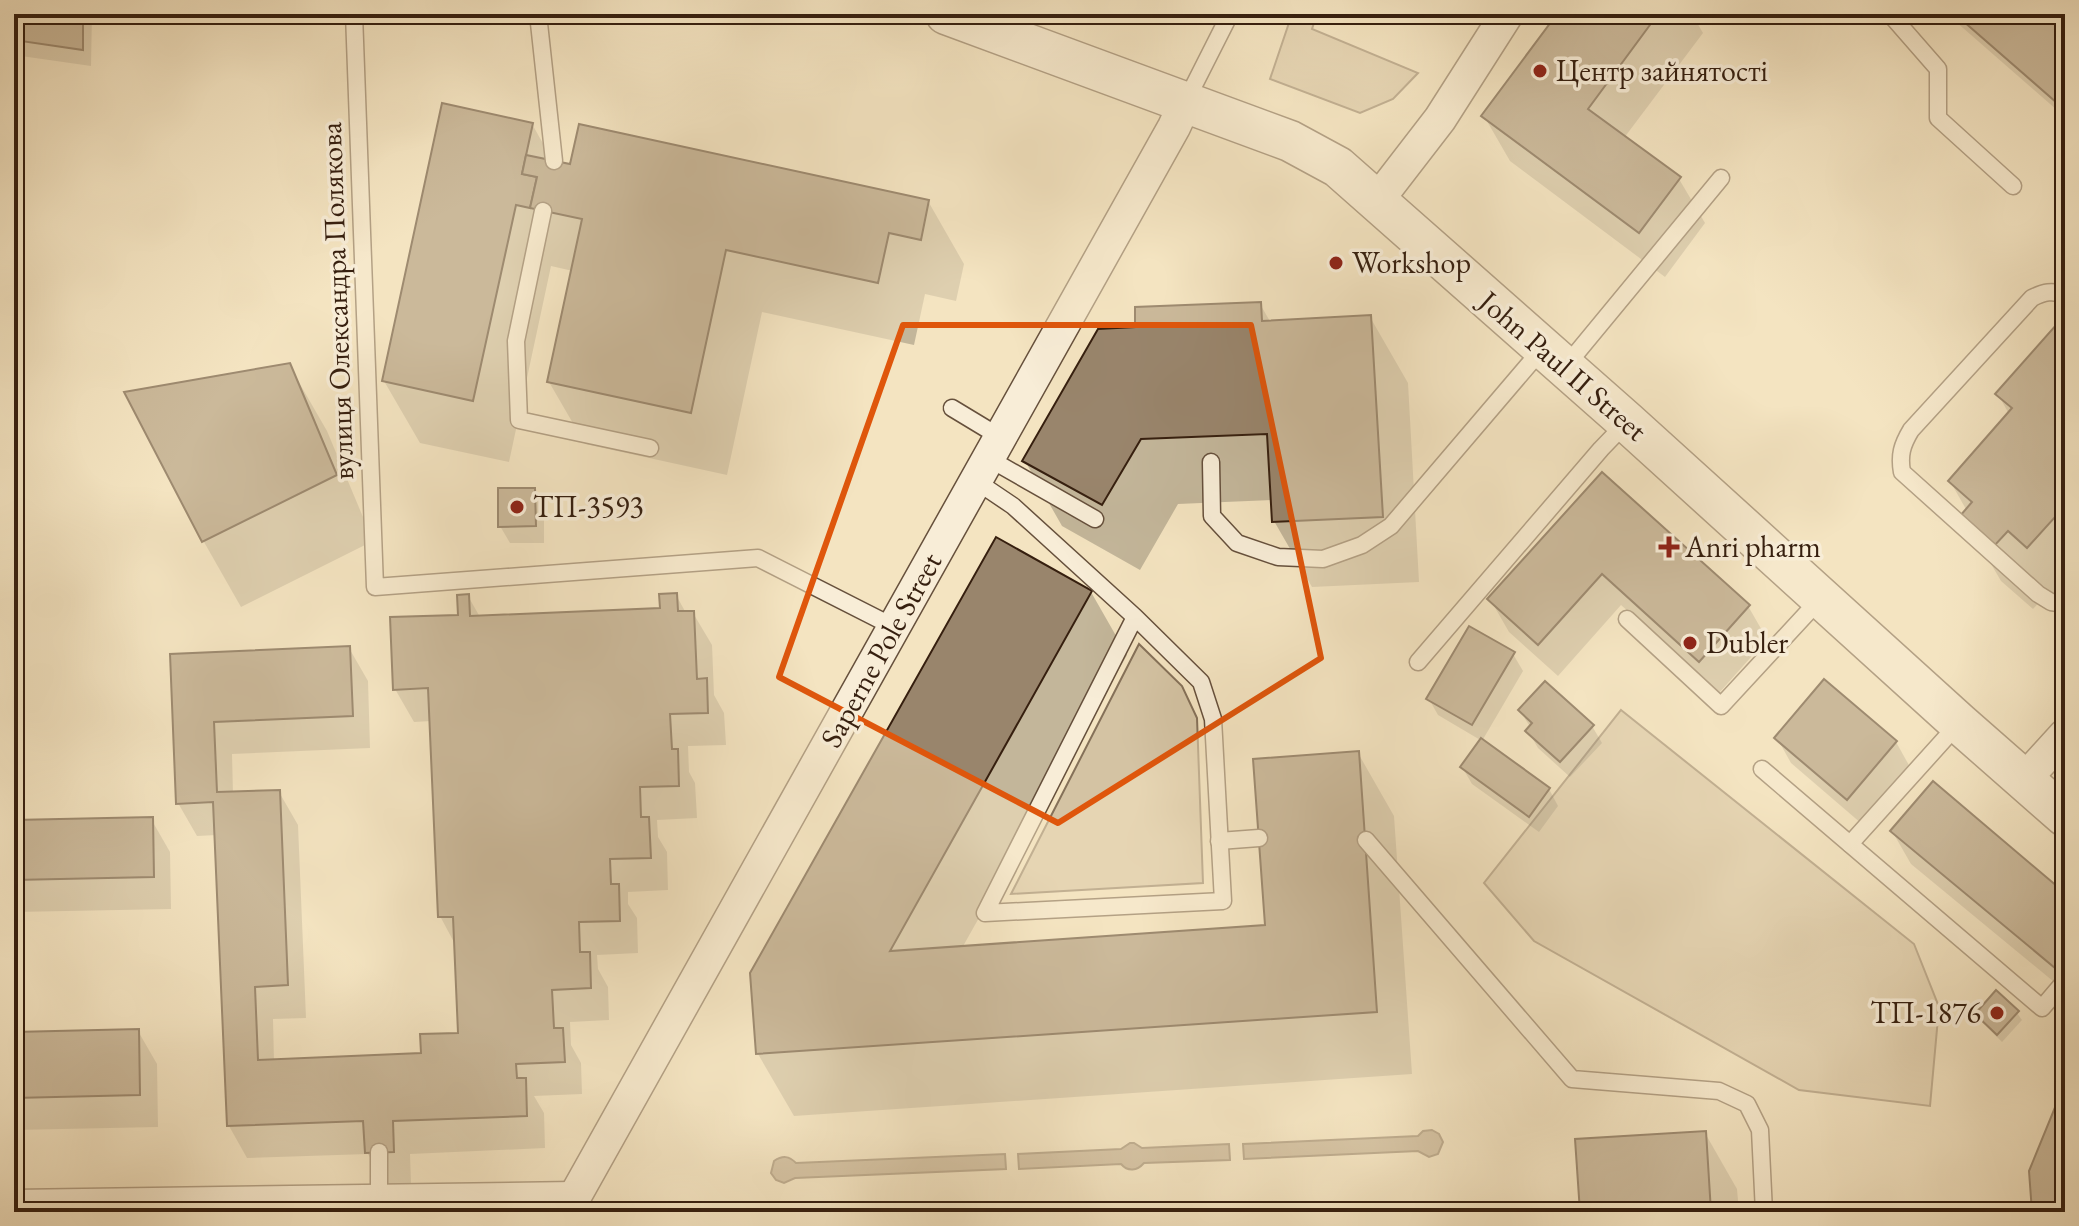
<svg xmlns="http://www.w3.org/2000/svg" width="2079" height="1226" viewBox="0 0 2079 1226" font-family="'EB Garamond',serif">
<rect width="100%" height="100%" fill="#f4e4c1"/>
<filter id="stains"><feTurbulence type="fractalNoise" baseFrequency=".0025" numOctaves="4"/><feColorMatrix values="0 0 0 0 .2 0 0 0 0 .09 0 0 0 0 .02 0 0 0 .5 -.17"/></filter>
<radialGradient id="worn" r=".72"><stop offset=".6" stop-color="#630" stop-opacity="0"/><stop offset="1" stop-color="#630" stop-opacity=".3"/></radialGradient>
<g fill="#d4c3a3" stroke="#857159" stroke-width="2">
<polygon points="1292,14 1317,14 1312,29 1418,73 1393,99 1360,113 1270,79"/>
<polygon points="1139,644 1182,686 1197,718 1203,883 1011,894"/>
<polygon points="1621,710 1914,944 1939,1007 1930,1106 1799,1090 1534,941 1484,883"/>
</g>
<g fill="#b3a184" stroke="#816d55" stroke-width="2">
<polygon points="1432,1130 1439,1134 1443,1142 1438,1154 1429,1157 1418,1151 1244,1159 1243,1144 1418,1136 1423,1131"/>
<path d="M 1130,1143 L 1134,1143 L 1142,1148 L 1229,1144 L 1230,1160 L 1144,1163 C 1137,1171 1128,1172 1121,1164 L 1019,1169 L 1018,1154 L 1121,1149 Z"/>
<path d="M 1005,1154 L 1006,1169 L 795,1178 L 784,1183 L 776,1180 L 771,1173 L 774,1161 C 783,1155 789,1156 796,1163 Z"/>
</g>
<g fill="#0003">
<polygon points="14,14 92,14 91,66 14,55"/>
<polygon points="1560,14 1692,14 1703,33 1624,138 1679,179 1705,223 1665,277 1510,161 1484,116"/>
<polygon points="1947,14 2065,14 2065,117"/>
<polygon points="532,124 554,163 928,201 964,264 956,301 925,294 914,345 762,312 727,475 585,444 549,382 573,271 551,266 509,462 420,443 384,381"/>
<polygon points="1260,304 1271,323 1370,317 1408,383 1419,582 1312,587 1274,521 1273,500 1178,504 1140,570 1062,526 1025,461 1137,329"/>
<polygon points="2064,319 2065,320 2065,612 2046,595 2033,609 2001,581 1963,516 1967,511 1950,481 2009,414 1998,394"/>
<polygon points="289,365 327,431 373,541 241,607 204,542 127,394"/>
<polygon points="1602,475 1748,606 1767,639 1719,693 1621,605 1558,676 1509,632 1490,599"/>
<polygon points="534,490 544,507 544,543 510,543 500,526"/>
<polygon points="1091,592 1127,655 962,948 1267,926 1358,753 1394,816 1412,1074 794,1116 758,1054"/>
<polygon points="676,595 686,613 693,613 712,645 714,695 724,713 726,745 688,746 689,772 695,783 697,818 657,820 658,837 667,852 668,890 628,892 628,904 637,918 638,953 597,955 598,969 608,987 609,1020 570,1022 571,1045 581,1063 582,1094 534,1096 544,1113 545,1148 410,1154 411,1184 386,1185 368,1154 247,1158 229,1126 217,835 197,836 178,803 172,656 349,648 368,681 370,748 232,754 233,794 279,792 298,825 306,1018 273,1019 274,1061 423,1055 460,1035 456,946 440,916 431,721 414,722 395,689 460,617 468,596 480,617 662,610"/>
<polygon points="1513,654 1523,671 1482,741 1549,789 1558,806 1539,832 1472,784 1462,767 1482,741 1438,715 1429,699"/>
<polygon points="1825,681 1896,742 1910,767 1862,824 1791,763 1777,738"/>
<polygon points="1520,711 1592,726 1602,743 1570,777 1538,748 1528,731 1531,728"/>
<polygon points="151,819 170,852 171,909 14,912 14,822"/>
<polygon points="1892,831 2065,895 2065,991 1911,864"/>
<polygon points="2017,1013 2022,1020 2002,1042 1982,1022 1977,1014"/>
<polygon points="138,1031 157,1064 158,1127 14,1130 14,1034"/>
<polygon points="1705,1133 1737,1189 1739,1212 1582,1212"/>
</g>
<g fill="#99856c" stroke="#361f0f" stroke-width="2">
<polygon points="14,14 83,14 83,50 14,40"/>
<polygon points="1557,14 1658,14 1588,109 1681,177 1639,233 1481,116"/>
<polygon points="1955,14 2065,14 2065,110"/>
<polygon points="442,103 533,123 522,174 537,177 530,208 516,205 473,401 382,381"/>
<polygon points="579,124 929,200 921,240 889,233 878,283 726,250 691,413 547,382 582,219 530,208 537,177 522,174 526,155 570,164"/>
<polygon points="1261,302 1262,321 1371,315 1383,517 1272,522 1267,434 1141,439 1102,505 1022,461 1098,329 1135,327 1135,307"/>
<polygon points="2064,316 2065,506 2027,548 2008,531 1995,545 1960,516 1972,502 1948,481 2012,408 1995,394"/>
<polygon points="290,363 337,475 202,542 124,392"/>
<polygon points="1602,472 1750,605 1699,662 1602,574 1538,645 1487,599"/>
<polygon points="498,488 535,488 536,526 498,527"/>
<polygon points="996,537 1092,591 890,951 1265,925 1253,759 1359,751 1377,1012 756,1054 750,973"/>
<polygon points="677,593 678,611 694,611 697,679 707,678 708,713 670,714 672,749 678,749 679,786 640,787 641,817 649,817 651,858 610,859 611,884 619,884 620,921 579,922 580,952 590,952 591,988 552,990 554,1028 563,1028 565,1062 516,1064 517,1078 526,1078 527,1116 393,1121 394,1152 365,1153 363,1121 227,1126 213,802 176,804 170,654 350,646 353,716 214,722 217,792 280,790 288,985 255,987 258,1060 421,1053 420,1034 458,1033 453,917 438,917 428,688 393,690 390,617 458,615 457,595 469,594 470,616 660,608 659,594"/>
<polygon points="1469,626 1515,652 1472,725 1426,699"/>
<polygon points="1824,679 1897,741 1847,800 1774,738"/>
<polygon points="1545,681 1594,725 1560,762 1525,731 1532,723 1518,710"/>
<polygon points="1481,738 1550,788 1529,817 1460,767"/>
<polygon points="1933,781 2065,893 2065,956 2055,968 1890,831"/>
<polygon points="153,817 154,877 14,880 14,820"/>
<polygon points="1996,990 2019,1011 1997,1035 1975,1014"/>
<polygon points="139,1029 140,1095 14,1098 14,1032"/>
<polygon points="2065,1083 2065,1212 2032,1212 2029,1171"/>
<polygon points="1706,1131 1711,1212 1580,1212 1575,1139"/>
</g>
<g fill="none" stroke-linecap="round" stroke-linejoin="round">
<defs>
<g id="service">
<polyline points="354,14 375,587 758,558 894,627"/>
<polyline points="538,14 554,161"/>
<polyline points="1890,14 1938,69 1938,118 2013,186"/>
<polyline points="1186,101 1230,14"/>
<polyline points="543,211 516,341 519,420 650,448"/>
<path d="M 2065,295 C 2052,290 2044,292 2032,298 L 1911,430 C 1902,445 1899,455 1902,472 L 2038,594 L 2051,602 L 2065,604"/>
<polyline points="1565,367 1721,178"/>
<polyline points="952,408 1000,437"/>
<polyline points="988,458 1095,519"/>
<polyline points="1211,462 1212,516 1237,543 1278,557 1323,559 1362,545 1391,526 1542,349"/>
<polyline points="976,481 1013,506 1135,617 985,913 1223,901 1213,719 1201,682 1135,617"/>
<polyline points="1627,619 1721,706 1821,598"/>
<polyline points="1418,662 1601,449 1627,422"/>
<polyline points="1762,769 2042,1008 2065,981"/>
<polyline points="1366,840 1572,1079 1719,1091 1747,1104 1760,1130 1764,1212"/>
<polyline points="1219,841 1259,838"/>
<polyline points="1850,844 1959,723"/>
<polyline points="379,1152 379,1201"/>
</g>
<g id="minor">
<polyline points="1376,202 1440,119 1507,14"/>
<polyline points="2025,779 2065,735"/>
<polyline points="14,1206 574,1198"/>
<polyline points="573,1212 574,1198 1174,127 1186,101"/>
</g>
<polyline id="tertiary" points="946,14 1290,141 1338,167 1627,422 1959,723 2065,816"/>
</defs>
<use href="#service" stroke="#66503c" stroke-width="19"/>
<use href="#minor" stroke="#66503c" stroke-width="35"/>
<use href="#tertiary" stroke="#66503c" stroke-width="43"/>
<use href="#service" stroke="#f8edd7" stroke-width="16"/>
<use href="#minor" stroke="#f8edd7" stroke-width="32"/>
<use href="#tertiary" stroke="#f8edd7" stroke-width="40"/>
</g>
<path d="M0 0H2079V1226H0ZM 903,325 L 1251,325 L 1321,658 L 1058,823 L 779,677 Z" fill="#f4e4c1" fill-opacity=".55" fill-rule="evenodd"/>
<path fill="none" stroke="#df560c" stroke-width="6" stroke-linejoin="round" d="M 903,325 L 1251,325 L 1321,658 L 1058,823 L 779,677 Z"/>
<g fill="#8f2418" stroke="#f8edd7" stroke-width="3">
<circle cx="1540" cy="71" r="8"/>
<circle cx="1336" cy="263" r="8"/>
<circle cx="517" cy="507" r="8"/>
<path d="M1665 535h8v8h8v8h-8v8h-8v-8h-8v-8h8z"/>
<circle cx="1690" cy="643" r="8"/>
<circle cx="1997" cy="1013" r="8"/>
</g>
<g text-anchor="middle" stroke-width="7" stroke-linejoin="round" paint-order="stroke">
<g font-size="30" fill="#361f0f" stroke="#f8edd7" text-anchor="start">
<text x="1556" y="81">Центр зайнятості</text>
<text x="1352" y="273">Workshop</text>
<text x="533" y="517">ТП-3593</text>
<text x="1685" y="557">Anri pharm</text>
<text x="1706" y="653">Dubler</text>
<text x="1981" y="1023" text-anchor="end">ТП-1876</text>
</g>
<g font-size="30" fill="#361f0f" stroke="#f8edd7">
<text transform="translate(337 301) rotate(-92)" y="10">вулиця Олександра Полякова</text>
<text transform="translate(1563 366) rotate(41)" y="10">John Paul II Street</text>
<text transform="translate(881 650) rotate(-61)" y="10">Saperne Pole Street</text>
</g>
</g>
<rect width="2079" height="1226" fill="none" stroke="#f4e4c1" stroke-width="48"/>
<rect x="16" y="16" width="2047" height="1194" fill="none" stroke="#361f0f" stroke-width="4"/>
<rect x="24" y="24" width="2031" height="1178" fill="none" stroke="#361f0f" stroke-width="2"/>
<rect width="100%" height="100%" filter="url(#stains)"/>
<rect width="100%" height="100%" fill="url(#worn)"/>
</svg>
